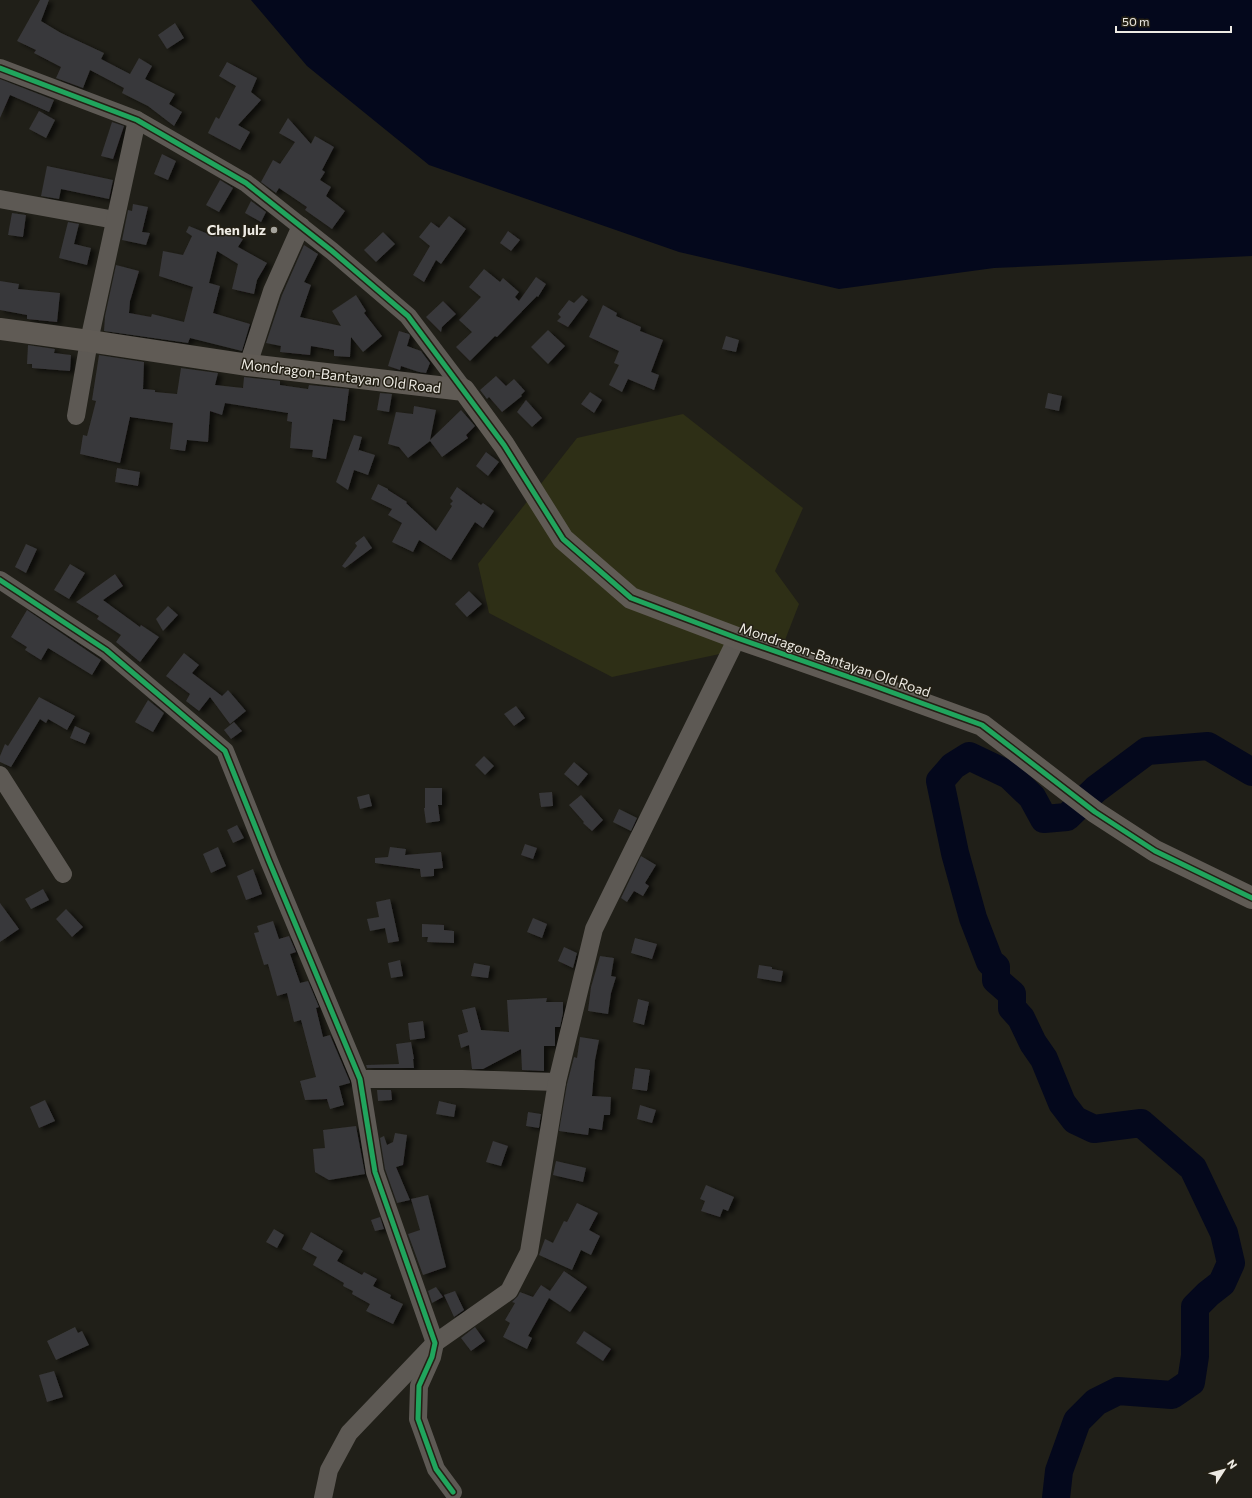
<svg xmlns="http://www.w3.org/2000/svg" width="1252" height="1498" viewBox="0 0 1252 1498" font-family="Commissioner,sans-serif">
<defs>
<filter id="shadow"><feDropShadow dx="4.5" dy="2.5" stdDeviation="2" flood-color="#0009"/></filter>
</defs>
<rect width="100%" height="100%" fill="#201f18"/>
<polygon fill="#2e2f16" points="683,414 803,508 775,571 799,604 785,640 612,677 489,613 478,564 577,438"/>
<polygon fill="#04081c" points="251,0 1252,0 1252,256 994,268 839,289 679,252 429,165 307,66"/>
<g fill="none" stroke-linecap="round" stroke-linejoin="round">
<polyline stroke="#04081c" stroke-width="28" points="1056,1498 1059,1471 1077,1421 1096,1402 1118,1391 1172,1395 1191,1382 1195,1356 1195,1307 1208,1294 1222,1283 1231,1263 1224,1233 1193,1168 1141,1123 1094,1129 1075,1120 1062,1103 1044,1059 1033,1043 1021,1018 1012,1008 1012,994 996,980 996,967 990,962 973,918 955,853 940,781 953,766 969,756 1009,775 1032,797 1044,819 1067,817 1096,789 1147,751 1208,746 1252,772"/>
</g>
<g fill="#39383a" filter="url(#shadow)">
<polygon points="40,0 49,0 41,21 61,33 104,53 101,59 130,74 139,58 152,66 145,79 175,94 169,104 182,112 174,126 148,106 122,93 124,88 90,70 83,88 56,78 61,67 34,53 36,50 17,41"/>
<polygon points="175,23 184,38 167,49 158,35"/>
<polygon points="227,62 257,78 251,92 261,100 238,125 250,132 240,150 208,133 216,117 219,119 236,86 219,76"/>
<polygon points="0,79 54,100 49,112 10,95 0,118"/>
<polygon points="39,111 55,120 46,138 29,129"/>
<polygon points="288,118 311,144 315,136 334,147 322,170 325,172 320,180 331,187 326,196 345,211 332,229 305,210 307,207 279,188 276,193 261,182 273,160 280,164 295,142 279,133"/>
<polygon points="112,122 124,126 113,159 101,156"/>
<polygon points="162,154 176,161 168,180 154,174"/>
<polygon points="47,166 113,180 109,199 61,189 59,199 41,196"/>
<polygon points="220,180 233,188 219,212 206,205"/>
<polygon points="251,201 266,212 261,222 245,213"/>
<polygon points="133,204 148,207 142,232 150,233 146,245 122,240 128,210 132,211"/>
<polygon points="12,213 26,215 23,237 8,235"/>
<polygon points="449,216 466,229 441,264 436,260 424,282 413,275 430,246 419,237 431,222 439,228"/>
<polygon points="68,222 79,224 74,244 91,248 87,265 59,258"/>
<polygon points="189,226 213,236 217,227 243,239 238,247 267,263 257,280 254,294 232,289 238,264 217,251 209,283 220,286 213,313 250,324 242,351 190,338 188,343 104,331 105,316 116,265 139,271 130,301 129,313 151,317 152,314 184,322 193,287 159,276 163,251 183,255 192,236 186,232"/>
<polygon points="508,231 520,240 511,251 500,243"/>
<polygon points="383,232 395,244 376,262 364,250"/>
<polygon points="304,245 318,254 304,282 311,285 300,317 341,326 332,311 356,295 366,311 364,313 382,336 363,352 351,337 350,357 334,356 334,350 311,346 310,355 280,352 281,346 266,343 282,295"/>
<polygon points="484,269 500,282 503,278 519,292 515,297 519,301 536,277 546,284 538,297 537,296 497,337 495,336 470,361 456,347 472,332 459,320 481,297 469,287"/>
<polygon points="0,281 19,284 18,289 60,293 57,322 27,319 27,315 0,310"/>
<polygon points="582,295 588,300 568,327 557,321 561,317 558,314 569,300 574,303"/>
<polygon points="443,301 456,314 442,327 441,332 426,317"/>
<polygon points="603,305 617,313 616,316 641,327 640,331 663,340 651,372 659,375 654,390 628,379 622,392 609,385 619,365 614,363 619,351 589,337"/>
<polygon points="548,330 565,346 548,364 531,347"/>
<polygon points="399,331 409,334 410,336 407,346 421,351 430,363 426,373 419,372 401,366 400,370 388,366"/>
<polygon points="726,336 739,340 736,352 722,349"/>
<polygon points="28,345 55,349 54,353 71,355 70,371 32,368 32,364 27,364"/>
<polygon points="99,355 144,362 143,389 155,390 155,392 177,394 181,368 218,373 215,385 243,388 244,377 280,381 280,385 308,389 309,385 349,389 345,421 333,419 326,459 312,457 313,450 290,448 292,422 287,421 288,413 225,403 222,415 210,411 208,442 187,440 185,451 170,449 173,423 130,417 120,463 80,454 83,435 87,436 96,401 92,400"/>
<polygon points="496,376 506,386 514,379 525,391 521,395 522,396 502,412 489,397 487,399 480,390"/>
<polygon points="590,392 602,400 594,413 581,404"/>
<polygon points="380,393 392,394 389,412 377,410"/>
<polygon points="1048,393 1062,396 1059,411 1045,408"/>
<polygon points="526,400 542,418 532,427 517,412"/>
<polygon points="414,406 436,410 430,440 461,410 475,426 466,435 468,438 442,457 430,441 408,458 399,447 388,444 396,412 413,414"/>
<polygon points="354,435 362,437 358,452 359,450 375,455 368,475 354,470 348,490 336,482"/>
<polygon points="486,452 499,462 488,476 476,466"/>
<polygon points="117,468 140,472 138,486 115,482"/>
<polygon points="378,484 388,489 388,490 407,502 406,503 436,531 452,506 450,504 453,501 450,498 457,487 481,505 483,503 494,511 483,528 475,522 451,560 419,540 413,552 392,542 402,523 388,515 392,509 371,499"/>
<polygon points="364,536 372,548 345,568 342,566 357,546 355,543"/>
<polygon points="26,544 37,549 26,573 15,567"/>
<polygon points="70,564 85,573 69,599 54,590"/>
<polygon points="115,574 123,586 103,600 140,627 141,625 159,637 140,662 116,642 121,635 97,619 99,616 76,602"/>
<polygon points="469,591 482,604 467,617 455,604"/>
<polygon points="168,606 178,615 163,631 156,619"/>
<polygon points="27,610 101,660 92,675 48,648 41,660 25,650 27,647 11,637"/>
<polygon points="184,653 199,665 192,673 222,696 228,690 246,711 230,724 210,697 199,711 186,701 190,694 166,676"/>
<polygon points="39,697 75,716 67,730 48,719 46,723 40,719 11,767 0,762 0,756 5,744 8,746"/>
<polygon points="148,700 164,713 153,732 135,722"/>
<polygon points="516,706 525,718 514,726 504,714"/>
<polygon points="234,722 242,731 231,739 224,730"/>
<polygon points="75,726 90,733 85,744 70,738"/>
<polygon points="484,756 494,766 485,775 475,765"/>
<polygon points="574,762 588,774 578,786 564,774"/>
<polygon points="425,788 442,788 442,805 438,805 440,821 426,823 424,808 425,808"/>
<polygon points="552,792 553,806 541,807 539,793"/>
<polygon points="369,794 372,806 360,809 357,797"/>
<polygon points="581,795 603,820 592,831 583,823 584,822 569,805"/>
<polygon points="619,809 637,818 631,831 613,822"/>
<polygon points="237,825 244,838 233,843 227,830"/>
<polygon points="525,844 537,848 533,859 521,855"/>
<polygon points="218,847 226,866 211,873 203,854"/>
<polygon points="390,847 406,849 405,855 441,852 443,868 434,869 434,876 421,877 420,869 375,863 375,858 388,857"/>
<polygon points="641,856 656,865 645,883 649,886 643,896 634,891 627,902 621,898"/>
<polygon points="253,869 262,894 246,900 237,876"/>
<polygon points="43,889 49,900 31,909 25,899"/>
<polygon points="390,899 399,941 388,943 385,928 370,931 367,919 379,917 376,902"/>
<polygon points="0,903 19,929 0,942"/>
<polygon points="66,909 83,927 72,937 56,919"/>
<polygon points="533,918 547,924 542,938 527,932"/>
<polygon points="273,921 279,939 289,936 296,952 290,954 300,983 308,981 319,1007 316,1008 323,1037 330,1035 350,1082 350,1083 339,1086 344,1105 330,1109 327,1099 305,1100 300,1081 316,1077 301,1020 294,1022 287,993 277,996 268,964 264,965 254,933 259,932 257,926"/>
<polygon points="422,924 444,925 444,930 454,931 454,943 427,942 428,937 422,937"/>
<polygon points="635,938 657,944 652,959 631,953"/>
<polygon points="564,947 577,953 573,968 558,961"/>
<polygon points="600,956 614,958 611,976 616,977 611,993 608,1014 588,1011 591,987"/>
<polygon points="400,960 403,976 391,978 388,963"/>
<polygon points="474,963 490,966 488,978 471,976"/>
<polygon points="759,965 772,967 772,969 783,971 781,982 757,978"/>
<polygon points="547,998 546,1002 563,1002 563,1013 560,1027 555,1027 555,1046 544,1046 544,1071 522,1070 521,1049 483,1069 472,1069 469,1045 461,1048 458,1035 468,1032 462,1010 475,1007 481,1030 509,1032 507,1000"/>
<polygon points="638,999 649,1002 644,1025 633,1022"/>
<polygon points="423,1021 425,1038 410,1040 408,1023"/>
<polygon points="580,1037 599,1040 595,1060 592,1096 611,1097 610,1115 604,1115 602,1130 589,1128 588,1135 559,1131 567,1084 574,1057 577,1058"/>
<polygon points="411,1042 414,1059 413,1059 414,1068 367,1068 366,1065 399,1064 396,1044"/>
<polygon points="635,1068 650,1070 647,1091 632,1089"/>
<polygon points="377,1090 391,1090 392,1100 378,1101"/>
<polygon points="45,1100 55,1121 39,1128 30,1107"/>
<polygon points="439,1101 456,1105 454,1117 436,1114"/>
<polygon points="640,1105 656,1110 652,1123 637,1119"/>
<polygon points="528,1112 541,1114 539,1128 526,1126"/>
<polygon points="356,1126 365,1174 329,1180 315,1172 313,1149 325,1148 323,1130"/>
<polygon points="395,1133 407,1135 403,1165 396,1167 410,1200 397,1203 385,1169 380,1138 384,1136 387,1145 393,1142"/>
<polygon points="493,1141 508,1146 501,1166 486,1162"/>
<polygon points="556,1161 586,1168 583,1182 553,1175"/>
<polygon points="706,1185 734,1197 728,1211 723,1209 720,1217 701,1211 705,1201 700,1199"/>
<polygon points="428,1195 446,1267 423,1275 408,1234 420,1230 411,1199"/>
<polygon points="577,1203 598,1213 589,1230 600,1236 591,1255 581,1250 572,1270 539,1255 545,1239 553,1243 564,1221 567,1222"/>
<polygon points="380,1217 384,1229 375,1231 371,1220"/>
<polygon points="274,1229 284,1235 277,1248 266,1242"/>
<polygon points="311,1232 343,1251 337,1261 362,1275 364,1272 377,1279 373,1286 391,1295 390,1298 403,1304 393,1324 366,1311 370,1304 352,1294 353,1291 343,1286 344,1283 313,1265 317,1257 302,1249"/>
<polygon points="564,1271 587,1287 570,1312 549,1298 528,1336 532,1338 527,1349 503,1337 510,1323 505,1320 515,1303 512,1302 518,1296 520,1292 533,1297 541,1285 550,1291"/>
<polygon points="436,1287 443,1297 432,1303 428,1291"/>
<polygon points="455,1291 464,1310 454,1317 444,1295"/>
<polygon points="75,1327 78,1333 82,1331 89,1345 56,1360 47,1341"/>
<polygon points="475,1327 485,1341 471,1351 461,1338"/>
<polygon points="584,1331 611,1349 603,1361 576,1343"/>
<polygon points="54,1371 63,1397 47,1402 39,1375"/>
</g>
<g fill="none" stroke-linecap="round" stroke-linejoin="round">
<g stroke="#5d5954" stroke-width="18">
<polyline points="0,68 137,120 246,183 332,251 408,316 464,390"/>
<polyline points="0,199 115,220"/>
<polyline points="248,365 272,291 301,226"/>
<polyline points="76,416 89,341 137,120"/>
<polyline points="0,580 106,650 225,751 269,861 360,1079 375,1172 435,1343 432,1357 419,1386 418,1419 436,1469 453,1492"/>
<polyline points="0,775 63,874"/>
<polyline points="360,1079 462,1079 557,1082"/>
<polyline points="323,1498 329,1470 349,1433 435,1343 509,1291 529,1252 557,1082 594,929 737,638"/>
</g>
<polyline stroke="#605b55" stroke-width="22" points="0,329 89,341 248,365 464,390 504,445 563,539 631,598 737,638 869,684 982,725 1095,812 1155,851 1252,898"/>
<defs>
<g id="cycleway">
<polyline points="0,68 137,120 246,183 332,251 408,316 504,445 563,539 631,598 737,638 869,684 982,725 1095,812 1155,851 1252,898"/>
<polyline points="0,580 106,650 225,751 269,861 360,1079 375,1172 435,1343 432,1357 419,1386 418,1419 436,1469 453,1492"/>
</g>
</defs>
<use href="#cycleway" stroke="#242015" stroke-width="8"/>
<use href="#cycleway" stroke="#20a55d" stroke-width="5"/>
</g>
<circle fill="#a5a39c" stroke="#242015" stroke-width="1.5" cx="274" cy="230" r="4"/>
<g text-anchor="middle" stroke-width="3" stroke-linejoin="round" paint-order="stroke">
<g font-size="14" font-weight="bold" fill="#edeae3" stroke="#242015" text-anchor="end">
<text x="266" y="235">Chen Julz</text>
</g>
<g font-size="14" fill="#edeae3" stroke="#242015">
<text transform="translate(341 376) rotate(7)" y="5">Mondragon-Bantayan Old Road</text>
<text transform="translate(835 660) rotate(19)" y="5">Mondragon-Bantayan Old Road</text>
</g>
</g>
<g transform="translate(1224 1470) rotate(54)" stroke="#242015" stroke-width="3" paint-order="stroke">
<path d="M0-3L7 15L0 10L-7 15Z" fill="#edeae3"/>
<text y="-6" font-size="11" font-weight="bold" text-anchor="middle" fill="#edeae3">N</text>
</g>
<path d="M1116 26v6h115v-6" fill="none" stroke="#edeae3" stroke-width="2"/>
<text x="1122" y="26" font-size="12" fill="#edeae3" stroke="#242015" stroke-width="3" paint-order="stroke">50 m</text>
</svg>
